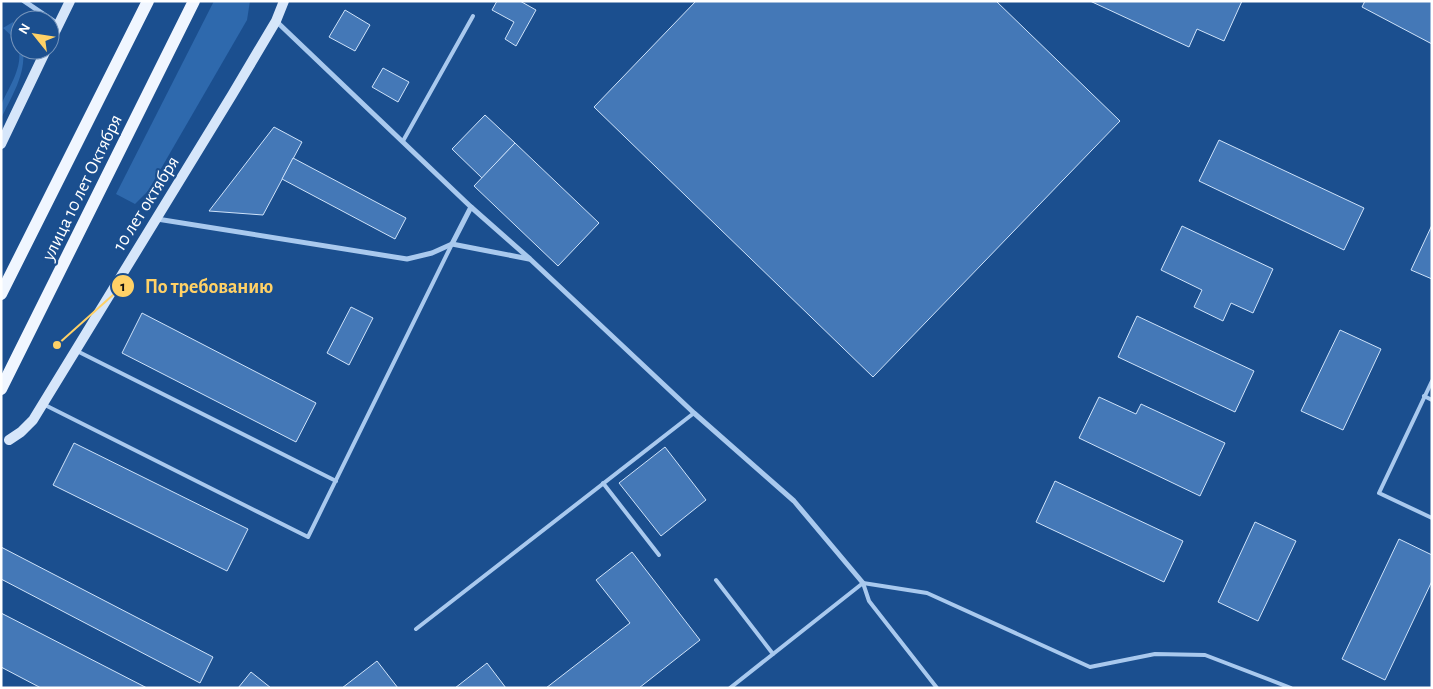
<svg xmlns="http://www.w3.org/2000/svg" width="1433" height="689" viewBox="0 0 1433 689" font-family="'Alegreya Sans',sans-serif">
<rect width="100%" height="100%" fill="#1b4f8f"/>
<g fill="#2e69ad">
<polygon points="214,1 250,1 247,20 148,191 135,204 116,194"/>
<path d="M 13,22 L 20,38 L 20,50 L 23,50 C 26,75 11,97 1,119 C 1,114 0,108 2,103 C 9,87 24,66 18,47 C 15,39 9,33 3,28 Z"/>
</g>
<g fill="#4478b7" stroke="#cfe3fa">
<polygon points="497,1 520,1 536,10 516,46 505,39 514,22 492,10"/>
<polygon points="696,1 996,1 1120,121 873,377 594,107"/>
<polygon points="1090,1 1242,1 1224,41 1197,29 1189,47"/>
<polygon points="1365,1 1432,1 1432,44 1362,7"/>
<polygon points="345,10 370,25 355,51 329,37"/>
<polygon points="383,68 409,82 398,102 372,87"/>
<polygon points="485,115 515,143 482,178 452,149"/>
<polygon points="274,127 302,142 263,215 209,211"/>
<polygon points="1219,140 1364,208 1344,250 1199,181"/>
<polygon points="515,143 599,223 558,266 474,186"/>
<polygon points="293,158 406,218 395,239 282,179"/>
<polygon points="1432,225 1432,279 1411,270"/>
<polygon points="1182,226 1273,269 1253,313 1231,303 1223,321 1194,307 1202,290 1161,270"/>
<polygon points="351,307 373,318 349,365 327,353"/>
<polygon points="142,313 316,403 296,442 122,353"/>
<polygon points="1137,316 1254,371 1235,412 1118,357"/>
<polygon points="1340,330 1381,349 1343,430 1301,411"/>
<polygon points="1099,397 1136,414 1141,404 1225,443 1200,496 1079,438"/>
<polygon points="74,443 248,529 227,571 53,485"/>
<polygon points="665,447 706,500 661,536 619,483"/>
<polygon points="1055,481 1183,541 1164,582 1036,522"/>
<polygon points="1255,522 1296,541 1258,621 1218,602"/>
<polygon points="1399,539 1432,555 1432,581 1385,680 1342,659"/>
<polygon points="1,547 213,657 200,683 1,579"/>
<polygon points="632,552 700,640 639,688 546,688 630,623 596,580"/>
<polygon points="1,613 147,688 41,688 1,667"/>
<polygon points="377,661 398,688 342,688"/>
<polygon points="487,663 506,688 455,688"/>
<polygon points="251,672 271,688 238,688"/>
</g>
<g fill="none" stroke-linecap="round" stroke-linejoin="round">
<g stroke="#a9c9ee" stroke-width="4">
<polyline points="403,141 473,16"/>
<polyline points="77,351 336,481"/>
<polyline points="1432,381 1379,493 1432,518"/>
<polyline points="1424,396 1432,400"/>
<polyline points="45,405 308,537 452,244"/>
<polyline points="603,483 659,555"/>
<polyline points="716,580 773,654"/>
<polyline points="863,583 869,601 937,688"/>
<polyline points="416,629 694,413"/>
<polyline points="730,688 863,583 927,593 1090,667 1155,654 1205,655 1291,688"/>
</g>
<g stroke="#a9c9ee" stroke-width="5">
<polyline points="24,1 58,24"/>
<polyline points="276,21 471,207 530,259 694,413 794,501 863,583"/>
<polyline points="157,219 407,259 432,253 452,244 529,259"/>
<polyline points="452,244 471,207"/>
</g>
<g stroke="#d6e6fa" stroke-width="10">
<polyline points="50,42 70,1"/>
<polyline points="1,144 46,50"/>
<polyline points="9,440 21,432 33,420 232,95 276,21 284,1"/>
</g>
<g stroke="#f0f6ff" stroke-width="12">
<polyline points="1,294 148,1"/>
<polyline points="1,389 194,1"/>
</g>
</g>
<g text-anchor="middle" stroke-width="4.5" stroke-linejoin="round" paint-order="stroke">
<g font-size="19" fill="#fff" stroke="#1b4f8f">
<text transform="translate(81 187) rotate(-64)" y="7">улица 10 лет Октября</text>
<text transform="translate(145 203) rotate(-58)" y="7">10 лет октября</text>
</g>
</g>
<path fill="none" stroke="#ffd166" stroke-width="2" d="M57 345L123 286"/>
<g fill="#ffd166" stroke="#1b4f8f" stroke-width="2">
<circle cx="57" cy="345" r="5"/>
<circle cx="123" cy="286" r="12"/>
</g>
<g font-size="15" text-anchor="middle" font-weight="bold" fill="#111">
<text x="123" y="291">1</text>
</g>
<g font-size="20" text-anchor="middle" font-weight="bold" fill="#ffd166" stroke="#1b4f8f" stroke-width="4.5" stroke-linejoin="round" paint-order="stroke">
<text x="209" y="293">По требованию</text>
</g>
<rect width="1433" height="689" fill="none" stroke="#ffffff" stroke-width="5"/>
<g transform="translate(35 35) rotate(300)"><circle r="24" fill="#1b4f8f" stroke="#7695bc"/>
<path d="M0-4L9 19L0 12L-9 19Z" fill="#ffd166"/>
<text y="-8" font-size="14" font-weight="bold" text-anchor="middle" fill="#ffffff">N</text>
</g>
</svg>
